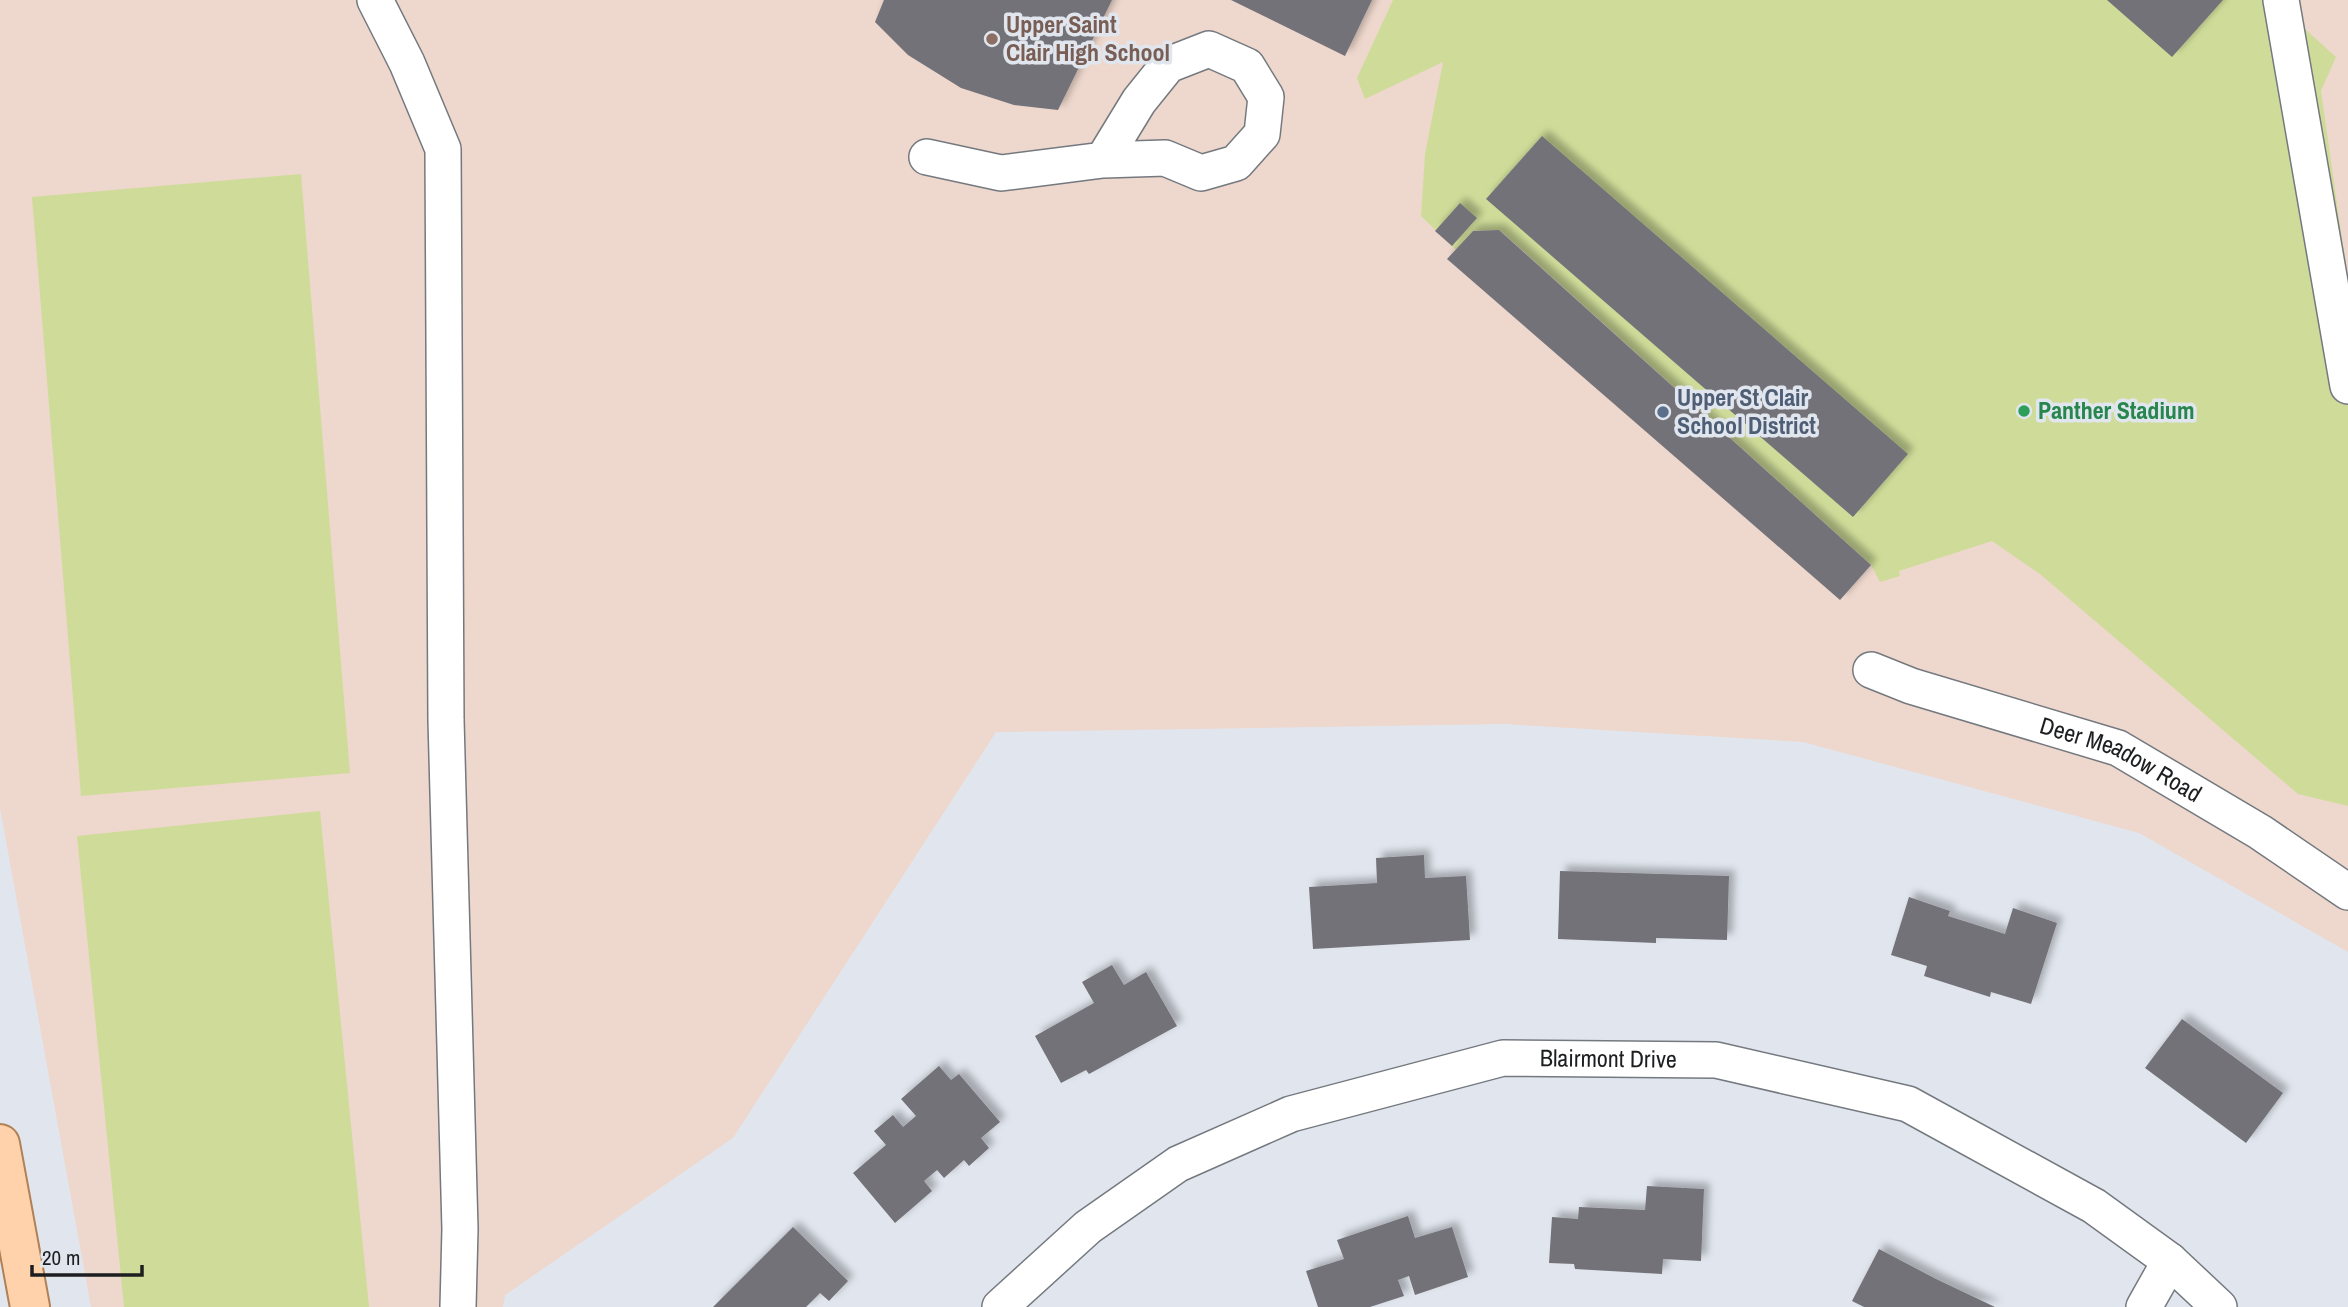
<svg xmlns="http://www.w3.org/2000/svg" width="2348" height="1307" viewBox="0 0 2348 1307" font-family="'Archivo Narrow',sans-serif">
<defs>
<filter id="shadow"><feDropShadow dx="6" dy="-6" stdDeviation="3.5" flood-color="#0004"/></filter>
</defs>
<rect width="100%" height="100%" fill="#e1e6ee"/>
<polygon fill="#eed7cc" points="0,0 2348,0 2348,952 2139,833 1803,742 1504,724 996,732 733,1138 505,1295 503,1307 91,1307 0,808"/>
<g fill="#cfdc99">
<polygon points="1393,0 2273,0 2336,57 2321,91 2348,281 2348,806 2298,794 2040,574 1992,541 1899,571 1900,576 1880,582 1871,565 1500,230 1473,231 1456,250 1421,216 1425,154 1443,62 1365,99 1357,78"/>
<polygon points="301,174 350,773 81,796 32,197"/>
<polygon points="320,811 369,1307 124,1307 77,836"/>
</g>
<g fill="#737279" filter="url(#shadow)">
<polygon points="884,0 1112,0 1058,110 1014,105 961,88 908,55 875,22"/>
<polygon points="1231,0 1372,0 1345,56"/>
<polygon points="2107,0 2223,0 2172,57"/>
<polygon points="1542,136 1908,454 1853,517 1486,199"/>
<polygon points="1460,203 1477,218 1452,246 1435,231"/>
<polygon points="1499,230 1871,565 1840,600 1447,259 1473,231"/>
<polygon points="1424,855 1425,878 1466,876 1470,940 1313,949 1309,887 1377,883 1376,858"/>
<polygon points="1560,871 1729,876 1727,940 1656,938 1656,943 1558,939"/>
<polygon points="1909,897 1950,911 1948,916 2005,934 2013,908 2057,923 2031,1004 1991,992 1990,997 1924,976 1927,966 1891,955"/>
<polygon points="1112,965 1124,985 1146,972 1177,1026 1089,1074 1086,1070 1061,1083 1035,1036 1094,1003 1082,982"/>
<polygon points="2182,1019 2283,1093 2246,1143 2145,1068"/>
<polygon points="939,1066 951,1080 959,1074 1000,1122 981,1138 989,1148 969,1166 964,1160 944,1178 937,1170 924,1181 932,1191 895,1223 853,1173 886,1145 874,1131 893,1115 903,1127 916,1116 901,1099"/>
<polygon points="1647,1186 1704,1189 1701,1261 1663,1259 1662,1274 1575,1269 1574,1264 1549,1263 1552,1217 1578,1219 1579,1207 1645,1210"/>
<polygon points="1408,1216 1415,1238 1452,1227 1468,1277 1415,1295 1409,1276 1398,1280 1404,1296 1370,1307 1318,1307 1306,1271 1344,1259 1337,1240"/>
<polygon points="793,1227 848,1281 829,1301 820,1293 806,1307 713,1307"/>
<polygon points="1879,1249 1936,1279 1995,1307 1864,1307 1852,1301"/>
</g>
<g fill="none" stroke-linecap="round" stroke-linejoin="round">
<defs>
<g id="minor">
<polyline points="375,0 407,63 443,149 446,720 460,1229 458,1307"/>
<polyline points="2281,0 2348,386"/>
<polyline points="927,157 1001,173 1103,160 1165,158 1201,173 1236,163 1262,134 1266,97 1247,66 1209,49 1168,65 1139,101 1103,160"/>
<path id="s1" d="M 1871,670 L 1911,686 L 2118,748 L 2260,832 L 2348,892"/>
<path id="s2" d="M 1000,1307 L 1088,1227 L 1178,1164 L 1291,1114 L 1503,1058 L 1716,1060 L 1908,1104 L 2094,1206 L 2170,1261 L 2219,1307"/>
<polyline points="2144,1307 2170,1261"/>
</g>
<polyline id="major" points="0,1144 30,1307"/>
</defs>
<use href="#minor" stroke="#74797f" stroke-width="38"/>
<use href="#major" stroke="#b08056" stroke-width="42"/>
<use href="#minor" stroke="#fff" stroke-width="35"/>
<use href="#major" stroke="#ffd2ab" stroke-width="38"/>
</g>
<circle fill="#8d6e63" stroke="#e1e6ee" stroke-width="2.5" cx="992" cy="39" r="7"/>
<circle fill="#2e9e5b" stroke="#e1e6ee" stroke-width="2.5" cx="2024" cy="411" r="7"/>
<circle fill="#5c6f8a" stroke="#e1e6ee" stroke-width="2.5" cx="1663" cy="412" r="7"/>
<g text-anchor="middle" stroke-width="7" stroke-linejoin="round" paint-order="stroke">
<g font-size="24" font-weight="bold" fill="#785e54" stroke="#e1e6ee" text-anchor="start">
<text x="1006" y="33">Upper Saint<tspan x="1006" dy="28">Clair High School</tspan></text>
</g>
<g font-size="24" font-weight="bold" fill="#4e5e75" stroke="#e1e6ee" text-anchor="start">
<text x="1677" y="406">Upper St Clair<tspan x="1677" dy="28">School District</tspan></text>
</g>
<g font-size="24" font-weight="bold" fill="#27864d" stroke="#e1e6ee" text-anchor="start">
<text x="2038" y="419">Panther Stadium</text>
</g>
<g font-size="24" fill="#1c1e20" stroke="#e1e6ee">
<text dy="8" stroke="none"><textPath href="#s1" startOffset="266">Deer Meadow Road</textPath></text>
<text dy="8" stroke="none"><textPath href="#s2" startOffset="677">Blairmont Drive</textPath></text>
</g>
</g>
<path d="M32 1265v10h110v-10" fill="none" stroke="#1c1e20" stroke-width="3.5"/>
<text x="42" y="1265" font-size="21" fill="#1c1e20" stroke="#e1e6ee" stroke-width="5" paint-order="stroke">20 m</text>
</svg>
